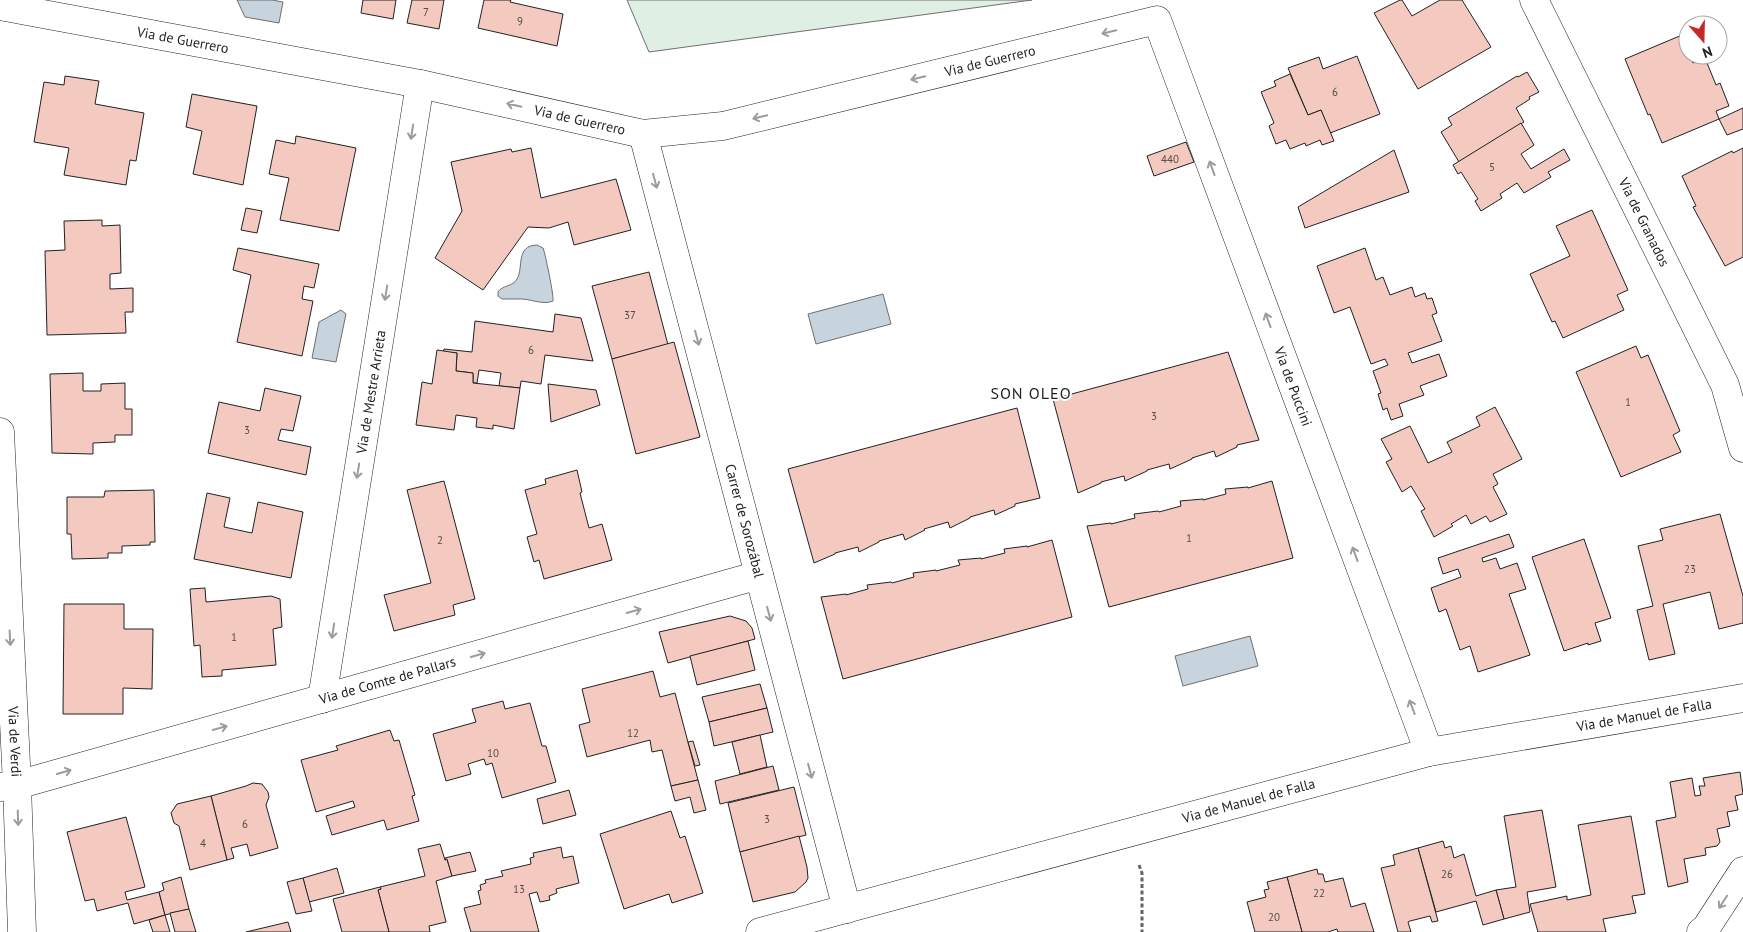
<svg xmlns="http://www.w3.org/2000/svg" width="1743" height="932" viewBox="0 0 1743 932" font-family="'PT Sans',sans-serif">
<rect width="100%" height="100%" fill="#fff"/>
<polygon fill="#e0efe3" stroke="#6f6f6f" points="627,0 1032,0 649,52"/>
<g fill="#c7d3dd" stroke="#6f6f6f">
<polygon points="237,0 272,0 283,2 279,23 245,17"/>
<path d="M 537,245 L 543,248 L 544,251 C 546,258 554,296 553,301 C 544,305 533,300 523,299 C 516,299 509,299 502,299 L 498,296 L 498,292 C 502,285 513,287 517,279 C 524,267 515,246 537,245 Z"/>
<polygon points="883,294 891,324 816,344 808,314"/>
<polygon points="341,310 346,314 336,362 312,358 319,322"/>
<polygon points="1250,636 1258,666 1183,686 1175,656"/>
</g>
<g fill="#f3c9c0" stroke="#222">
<polygon points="363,0 396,0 393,19 361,13"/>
<polygon points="412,0 444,0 439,29 407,23"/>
<polygon points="484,0 511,0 510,2 563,14 557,46 478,28"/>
<polygon points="1400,0 1402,0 1412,16 1440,0 1462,0 1491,47 1418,89 1374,13"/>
<polygon points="1682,35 1688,49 1688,55 1690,55 1693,63 1705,58 1716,85 1720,83 1729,106 1716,111 1719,119 1662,143 1650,114 1648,115 1625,59"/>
<polygon points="1357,56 1380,114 1330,133 1321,110 1308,115 1288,68 1319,57 1323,69"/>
<polygon points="1527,72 1539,92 1529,97 1530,99 1516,108 1524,122 1459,162 1441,132 1452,125 1448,118 1517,76 1518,77"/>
<polygon points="1290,74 1308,115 1321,110 1334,141 1322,145 1320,140 1306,146 1305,143 1290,149 1286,140 1276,144 1269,126 1274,123 1261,92 1276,86 1274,81"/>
<polygon points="65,76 99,81 95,104 144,113 136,161 130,160 126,185 64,175 69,148 34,142 44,82 64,85"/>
<polygon points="192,94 257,106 243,185 193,174 202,131 186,127"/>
<polygon points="1743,108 1743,129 1727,135 1719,119"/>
<polygon points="1521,123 1534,145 1521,154 1531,169 1564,149 1570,160 1548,172 1551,177 1524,193 1517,183 1500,194 1502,198 1481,211 1475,201 1478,199 1461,172 1458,174 1453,165"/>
<polygon points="296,136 356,148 339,231 280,220 289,178 269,174 276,140 295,144"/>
<polygon points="1186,142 1194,162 1154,176 1147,156"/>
<polygon points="531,148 541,198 616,179 631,230 574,245 568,222 549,228 528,227 483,290 435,258 462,211 451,162 511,149 512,152"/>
<polygon points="1743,148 1743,257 1725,266 1693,207 1696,206 1682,176 1732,151 1733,153"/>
<polygon points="1394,150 1409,192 1305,228 1298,207"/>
<polygon points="246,208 262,211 257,233 241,230"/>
<polygon points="1592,210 1628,290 1617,295 1624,310 1563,338 1555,321 1552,322 1530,274 1570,256 1556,226"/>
<polygon points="102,220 102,226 120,225 121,273 110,274 110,289 133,288 133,312 125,312 126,333 47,335 45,251 65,250 64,221"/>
<polygon points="238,248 319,264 314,288 304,286 302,299 313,301 302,356 237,342 251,275 233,270"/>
<polygon points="1365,248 1376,280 1383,277 1390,295 1412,287 1415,297 1425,293 1427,299 1432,298 1437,313 1432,315 1442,341 1408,353 1412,363 1439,354 1447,376 1420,386 1424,395 1399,404 1403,416 1391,420 1387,408 1383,410 1378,394 1381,393 1373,371 1388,365 1385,359 1371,364 1350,307 1334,313 1317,266"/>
<polygon points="649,272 668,345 612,359 592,286"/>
<polygon points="555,314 581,318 593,361 545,355 541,384 521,381 520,388 499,386 501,373 479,370 477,383 473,383 473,373 456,371 457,353 443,352 444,349 472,352 475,321 553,332"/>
<polygon points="674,342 700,437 636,454 612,359"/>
<polygon points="1636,346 1641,358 1648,355 1680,431 1673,435 1681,452 1621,477 1576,372"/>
<polygon points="437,350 457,353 456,371 473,373 473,383 520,388 514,429 493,425 493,429 476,427 477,418 456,415 454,430 416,425 422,382 432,384"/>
<polygon points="1228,352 1259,440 1237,445 1237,447 1216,457 1214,451 1192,458 1192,459 1170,469 1169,464 1147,470 1147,471 1125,481 1124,476 1101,482 1101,483 1078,493 1053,399"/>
<polygon points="83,373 83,391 101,391 101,384 125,383 125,409 132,409 132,435 115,435 115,442 93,443 93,454 52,453 50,374"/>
<polygon points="548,384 596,390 600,405 551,422"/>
<polygon points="265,388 301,396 293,431 281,429 278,440 311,447 306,475 208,453 219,402 260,411"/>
<polygon points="1495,407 1522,459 1493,474 1498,484 1493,487 1507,514 1490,522 1486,516 1471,524 1466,515 1451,524 1453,526 1434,537 1421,511 1425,509 1411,486 1402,492 1386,462 1392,459 1381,439 1410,426 1428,463 1452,452 1447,442 1480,426 1476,417"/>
<polygon points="1017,408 1040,498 1015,504 1015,506 995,515 994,510 970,517 970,518 950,528 948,522 924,529 925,530 905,540 903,534 879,541 879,542 859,552 858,547 835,553 835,554 814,563 788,469"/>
<polygon points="577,470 582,492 580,493 589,528 602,524 612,560 544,579 539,560 534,562 527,537 537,534 525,490 546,484 545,479"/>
<polygon points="444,481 475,599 453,605 455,615 394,631 384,595 431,583 407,490"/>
<polygon points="1272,481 1293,558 1109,607 1087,526 1111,523 1111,524 1135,518 1134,514 1158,511 1159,512 1181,506 1180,501 1203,499 1203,500 1226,494 1225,489 1248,487 1248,488"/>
<polygon points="154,490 155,542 150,542 150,545 122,546 122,553 108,553 108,558 72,559 71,534 67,534 67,497 104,497 105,491"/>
<polygon points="207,493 230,498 224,527 252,533 258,502 303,512 291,578 194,559"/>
<polygon points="1720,514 1743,596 1743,623 1719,629 1710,592 1663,604 1675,654 1649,660 1637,610 1653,606 1638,546 1663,540 1660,529"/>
<polygon points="1509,534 1514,547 1482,558 1483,562 1496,558 1500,569 1517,563 1526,589 1509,594 1530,655 1478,672 1470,646 1460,650 1446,609 1439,612 1431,588 1461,577 1458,569 1443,574 1438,558"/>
<polygon points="1584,539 1611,618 1595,623 1601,641 1588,645 1588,643 1564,651 1532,557"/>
<polygon points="1052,540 1072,617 843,679 821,597 846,594 846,595 868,589 867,585 891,582 892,583 914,577 913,573 936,570 936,571 960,565 958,560 981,558 981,559 1005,553 1004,549 1027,546 1027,547"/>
<polygon points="205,588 206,602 271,596 280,599 282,627 273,629 276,665 222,670 222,676 202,677 200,645 194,646 190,589"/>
<polygon points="64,604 124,604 124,629 153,629 152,689 123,688 123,714 63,714"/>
<polygon points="730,616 746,621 752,628 755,639 668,663 659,632"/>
<polygon points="748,641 755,670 697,685 690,656"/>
<polygon points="653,671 660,697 675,693 698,780 671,786 662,750 652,752 650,740 587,757 579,725 590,722 582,689"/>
<polygon points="760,684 767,708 709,722 702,697"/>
<polygon points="503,701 505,709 530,703 542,746 546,746 556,782 502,798 492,763 486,765 484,759 468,764 471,774 446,781 433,734 476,722 472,709"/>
<polygon points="767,708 773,732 714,746 709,722"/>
<polygon points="390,730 394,741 399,740 415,795 412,796 419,821 387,830 384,820 332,835 326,816 355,807 353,801 316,812 301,760 338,750 336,746"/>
<polygon points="760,735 767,767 740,774 732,742"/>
<polygon points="693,741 700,765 695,766 688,742"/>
<polygon points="773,766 779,790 720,804 715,781"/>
<polygon points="1740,772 1743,794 1735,796 1738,810 1727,812 1730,826 1717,829 1720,842 1717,846 1705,848 1706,855 1684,859 1688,882 1668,887 1656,821 1676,817 1670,782 1692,778 1695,796 1701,795 1699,786 1705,786 1703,778"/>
<polygon points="698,780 706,810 694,813 690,797 675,801 671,786"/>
<polygon points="253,783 262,784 268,792 269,797 266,805 278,848 250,856 247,844 231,848 234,858 227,860 211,796 246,786"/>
<polygon points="794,787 806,835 740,852 728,803"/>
<polygon points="569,790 576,815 543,824 537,799"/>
<polygon points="211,796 227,860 190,870 179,826 174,823 171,813 177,804"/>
<polygon points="1542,810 1556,887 1527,892 1530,912 1504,919 1496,890 1516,887 1504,816"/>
<polygon points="671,811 680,838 685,836 703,893 672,903 669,894 624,909 600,834"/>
<polygon points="1631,816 1645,894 1632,896 1636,913 1603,919 1606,932 1538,932 1530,904 1567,896 1567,900 1591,895 1578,825"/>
<polygon points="126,817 145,887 125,892 127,900 159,892 165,915 134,924 128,903 97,911 94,899 85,901 67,832"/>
<polygon points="799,836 807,867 808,878 806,882 795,892 753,902 740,852"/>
<polygon points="1443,841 1445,848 1451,846 1454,858 1464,854 1476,896 1496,890 1504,919 1483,925 1476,901 1436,912 1418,848"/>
<polygon points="440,844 445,860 447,859 452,876 436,881 446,922 429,926 430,932 389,932 378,890 381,889 380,887 425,876 418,849"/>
<polygon points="561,847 563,858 573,856 579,883 556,889 557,893 549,896 550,900 540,902 537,892 529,894 539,932 471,932 464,908 481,904 478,891 481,890 480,885 486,883 485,880 503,876 501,871 531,864 530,858 534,857 533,853"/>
<polygon points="1418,848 1438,921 1432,922 1430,916 1410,921 1408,922 1411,932 1398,932 1381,868 1395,865 1393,855"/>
<polygon points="470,852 476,871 452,876 447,859 445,860 445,858"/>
<polygon points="337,868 344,893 309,902 303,878"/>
<polygon points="1317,869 1318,874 1323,874 1325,882 1343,878 1351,907 1365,903 1374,932 1338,932 1337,929 1328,932 1302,932 1287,877"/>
<polygon points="181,877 189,909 165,915 159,892 164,890 162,883"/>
<polygon points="1287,877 1302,932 1255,932 1247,902 1266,897 1264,890 1269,889 1267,882"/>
<polygon points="303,878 312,911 296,914 287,882"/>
<polygon points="380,887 381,889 378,890 389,932 342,932 333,899"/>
<polygon points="189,909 196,932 175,932 170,913"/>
<polygon points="165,915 170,932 153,932 149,920"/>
<polygon points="288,922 291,932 246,932"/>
</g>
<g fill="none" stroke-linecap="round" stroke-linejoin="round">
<defs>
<g id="street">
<path id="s1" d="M 1534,0 L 1725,385 L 1743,448"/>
<path id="s2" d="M 0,6 L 420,84 L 643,134 L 723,126 L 1157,20 L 1429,752"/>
<path id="s3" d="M 643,134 L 847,909"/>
<path id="s4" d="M 0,432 L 17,785 L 22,932"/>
<path id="s5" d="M 322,699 L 420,84"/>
<path id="s6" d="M 0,787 L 17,785 L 759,575"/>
<path id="s7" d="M 760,932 L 1429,752 L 1743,698"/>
<polyline points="1701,932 1706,928 1743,871"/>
</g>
</defs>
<use href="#street" stroke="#222" stroke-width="29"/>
<polyline stroke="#646464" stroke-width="3" stroke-dasharray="4 2.5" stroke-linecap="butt" points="1139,865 1142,873 1142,932"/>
<use href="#street" stroke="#fff" stroke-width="28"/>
</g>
<defs><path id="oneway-shaft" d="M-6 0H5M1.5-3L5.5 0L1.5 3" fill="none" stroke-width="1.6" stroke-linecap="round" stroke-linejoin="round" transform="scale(1.25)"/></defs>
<g stroke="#9c9c9c">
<use href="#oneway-shaft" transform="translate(1109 32) rotate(166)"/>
<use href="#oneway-shaft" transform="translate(918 78) rotate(166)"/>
<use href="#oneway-shaft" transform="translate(514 105) rotate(-167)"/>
<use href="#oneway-shaft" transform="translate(760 117) rotate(166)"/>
<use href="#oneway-shaft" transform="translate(412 132) rotate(99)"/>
<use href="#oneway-shaft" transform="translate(1212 168) rotate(-110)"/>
<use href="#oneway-shaft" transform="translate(655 181) rotate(75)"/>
<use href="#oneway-shaft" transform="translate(386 293) rotate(99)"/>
<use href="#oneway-shaft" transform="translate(1268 320) rotate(-110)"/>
<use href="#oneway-shaft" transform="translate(697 338) rotate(75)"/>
<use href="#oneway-shaft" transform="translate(358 471) rotate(99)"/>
<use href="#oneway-shaft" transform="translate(1355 554) rotate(-110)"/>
<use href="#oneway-shaft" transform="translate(634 611) rotate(-16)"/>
<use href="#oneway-shaft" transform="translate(769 614) rotate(75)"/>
<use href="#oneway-shaft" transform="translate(333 631) rotate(99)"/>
<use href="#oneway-shaft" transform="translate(10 638) rotate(87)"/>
<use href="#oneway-shaft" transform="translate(478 655) rotate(-16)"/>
<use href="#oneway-shaft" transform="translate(1412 707) rotate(-111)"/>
<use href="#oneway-shaft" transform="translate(220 728) rotate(-16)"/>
<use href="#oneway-shaft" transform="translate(810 771) rotate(75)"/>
<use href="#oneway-shaft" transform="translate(64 772) rotate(-16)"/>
<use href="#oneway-shaft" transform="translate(18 818) rotate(88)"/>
<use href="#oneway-shaft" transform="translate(1723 902) rotate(123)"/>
</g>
<g text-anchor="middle" stroke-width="4" stroke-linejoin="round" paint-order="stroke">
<g font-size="11" fill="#564c4a">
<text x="426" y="16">7</text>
<text x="520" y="25">9</text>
<text x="1335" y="96">6</text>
<text x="1170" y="163">440</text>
<text x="1492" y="171">5</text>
<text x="630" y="319">37</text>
<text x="531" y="354">6</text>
<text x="1628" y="406">1</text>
<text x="1154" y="420">3</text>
<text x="247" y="434">3</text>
<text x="1189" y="542">1</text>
<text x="440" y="544">2</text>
<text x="1690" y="573">23</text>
<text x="234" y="641">1</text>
<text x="633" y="737">12</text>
<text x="493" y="757">10</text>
<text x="767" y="823">3</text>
<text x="245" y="828">6</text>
<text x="203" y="847">4</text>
<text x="1447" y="878">26</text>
<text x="519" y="893">13</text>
<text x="1319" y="897">22</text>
<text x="1274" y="921">20</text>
</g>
<g font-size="14" fill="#222" stroke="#fff">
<text dy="5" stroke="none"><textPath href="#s2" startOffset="186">Via de Guerrero</textPath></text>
<text dy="5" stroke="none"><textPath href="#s2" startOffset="1011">Via de Guerrero</textPath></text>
<text dy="5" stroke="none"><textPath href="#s2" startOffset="591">Via de Guerrero</textPath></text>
<text dy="5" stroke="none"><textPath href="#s1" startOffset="248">Via de Granados</textPath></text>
<text dy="5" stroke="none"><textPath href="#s2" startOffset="1574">Via de Puccini</textPath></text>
<text dy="5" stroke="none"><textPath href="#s5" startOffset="311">Via de Mestre Arrieta</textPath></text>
<text dy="5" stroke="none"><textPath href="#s3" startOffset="400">Carrer de Sorozábal</textPath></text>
<text dy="5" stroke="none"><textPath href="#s6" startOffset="402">Via de Comte de Pallars</textPath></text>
<text dy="5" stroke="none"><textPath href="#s7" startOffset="911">Via de Manuel de Falla</textPath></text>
<text dy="5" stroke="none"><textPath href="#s4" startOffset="310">Via de Verdi</textPath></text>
<text dy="5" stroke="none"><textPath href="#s7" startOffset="506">Via de Manuel de Falla</textPath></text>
</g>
<g font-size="16" letter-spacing="1" fill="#222" stroke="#fff">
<text x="1031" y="399">SON OLEO</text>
</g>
</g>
<g transform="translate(1703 40) rotate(160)"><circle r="24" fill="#ffffff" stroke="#a7a7a7"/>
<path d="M0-4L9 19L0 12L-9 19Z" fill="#c62828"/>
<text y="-8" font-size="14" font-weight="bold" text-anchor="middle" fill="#222222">N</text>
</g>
</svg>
